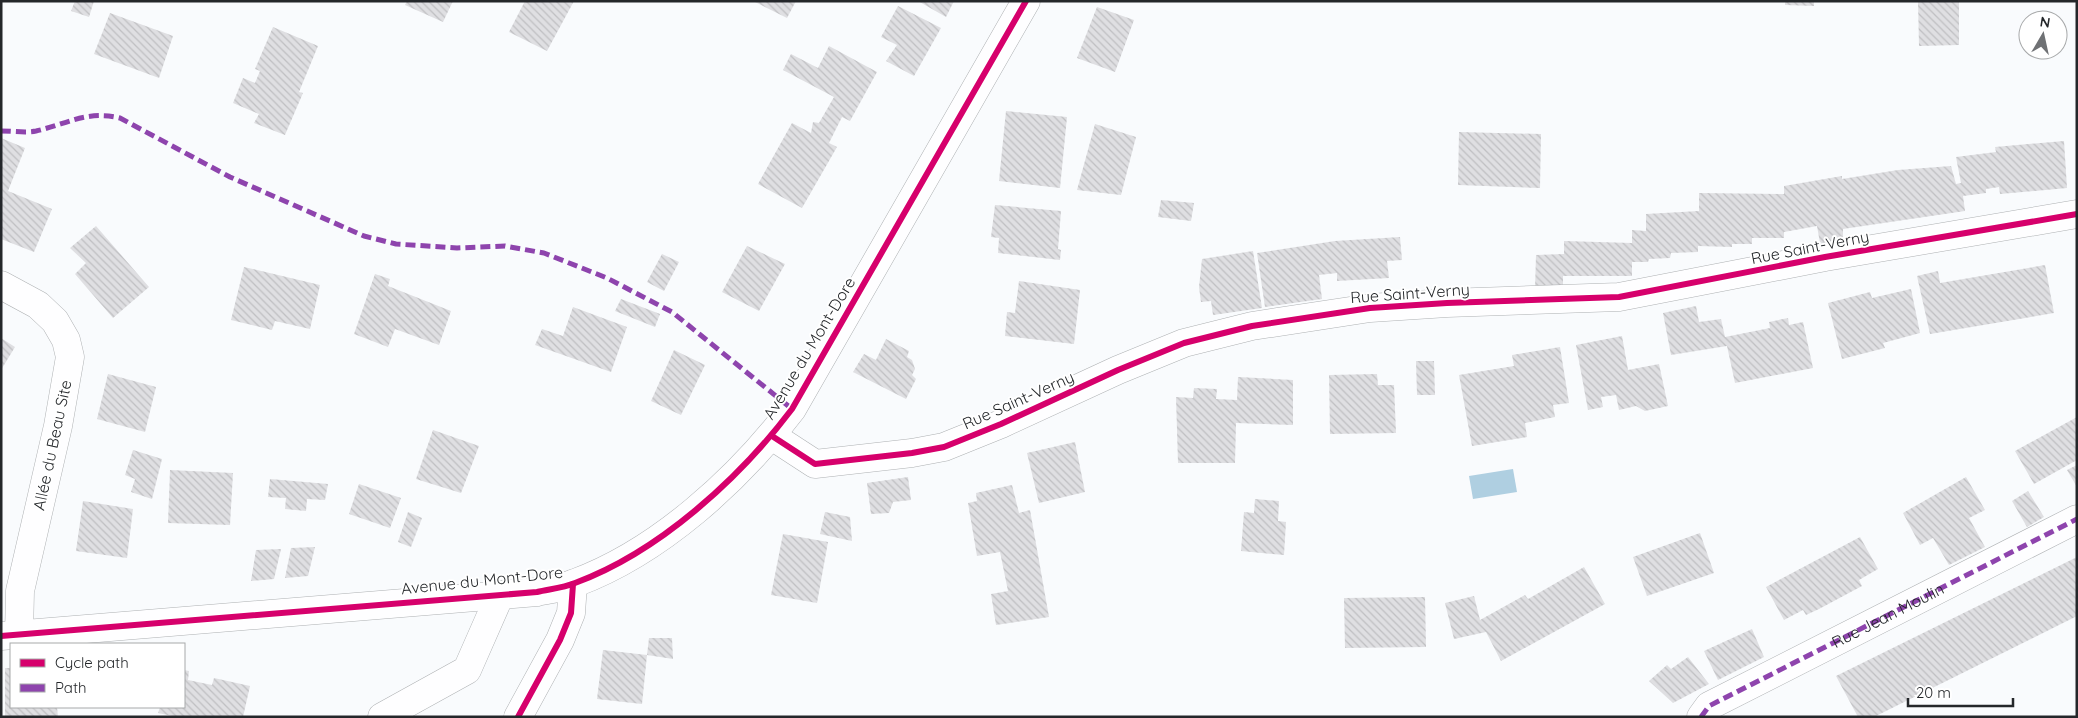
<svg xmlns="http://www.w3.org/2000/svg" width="2078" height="718" viewBox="0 0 2078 718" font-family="Quicksand,sans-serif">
<defs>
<pattern id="building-back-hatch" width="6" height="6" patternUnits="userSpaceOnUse" patternTransform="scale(1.25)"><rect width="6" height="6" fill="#dfdfe2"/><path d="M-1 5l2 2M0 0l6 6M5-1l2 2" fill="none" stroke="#bfbfc2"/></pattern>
</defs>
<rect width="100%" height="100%" fill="#f9fbfd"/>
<polygon fill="#afcfe1" points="1513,469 1517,492 1473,499 1469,476"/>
<g fill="url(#building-back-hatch)">
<polygon points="75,1 94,1 89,17 71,11"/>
<polygon points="407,1 453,1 443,22 405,5"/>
<polygon points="525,1 574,1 547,51 509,32"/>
<polygon points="753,1 796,1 787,18"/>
<polygon points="918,1 954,1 946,17"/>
<polygon points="1785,1 1814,1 1814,6 1785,5"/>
<polygon points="1918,1 1959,1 1959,45 1919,46"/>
<polygon points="898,6 941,28 914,76 886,61 897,45 881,37"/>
<polygon points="1097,7 1134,20 1115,72 1077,58"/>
<polygon points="110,13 173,36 159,78 94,54"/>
<polygon points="273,27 318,46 299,92 303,93 285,135 254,123 259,114 233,103 243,78 255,83 260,71 255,69"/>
<polygon points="829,46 877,72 850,121 842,117 829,143 837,147 802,208 758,184 792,123 811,133 813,122 819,123 834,97 783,70 791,54 818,68"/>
<polygon points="1006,111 1067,117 1060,188 999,181"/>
<polygon points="1095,124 1136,137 1121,195 1077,190"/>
<polygon points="1459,132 1541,134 1540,188 1458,185"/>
<polygon points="1,138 25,148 8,191 52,209 34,252 1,239"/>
<polygon points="2064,141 2067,188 2000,194 1999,187 1986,189 1986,193 1963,196 1965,211 1843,229 1843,239 1820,243 1817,226 1784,232 1784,238 1752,238 1752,244 1732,244 1732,247 1698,246 1698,252 1671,253 1670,258 1649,259 1648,262 1632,262 1632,276 1563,276 1563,287 1535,289 1536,255 1564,254 1564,241 1632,243 1632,230 1646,231 1646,214 1699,211 1699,193 1784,194 1784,186 1842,176 1842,179 1898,170 1951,166 1956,184 1961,183 1956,157 1996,152 1995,147"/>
<polygon points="1161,200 1194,203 1191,221 1158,217"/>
<polygon points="995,205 1061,211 1058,249 1061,250 1060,260 998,253 999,238 991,237"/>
<polygon points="96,226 149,287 113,318 75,274 86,263 70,248"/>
<polygon points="1400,237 1402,260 1387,261 1389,278 1337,281 1337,273 1319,275 1322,299 1265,307 1257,253 1335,241"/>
<polygon points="747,246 785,264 759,311 722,292"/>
<polygon points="1253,251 1262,308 1213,315 1211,301 1201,302 1199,287 1202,259"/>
<polygon points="662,254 679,262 664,291 647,282"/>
<polygon points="2045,265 2054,313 1930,334 1917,276 1938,271 1940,283"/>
<polygon points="244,267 320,285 310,329 275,321 272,330 231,320"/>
<polygon points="375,274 390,279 388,286 451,311 439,345 395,329 388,347 354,334"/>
<polygon points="1019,281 1080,290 1074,344 1005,336 1007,312 1015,313"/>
<polygon points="1911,289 1920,333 1883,343 1885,348 1842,359 1828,303 1870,292 1872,298"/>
<polygon points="621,299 660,314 655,327 615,311"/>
<polygon points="1696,306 1699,322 1721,319 1725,337 1770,328 1769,322 1788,318 1789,325 1803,322 1813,368 1735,383 1727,346 1671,355 1663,313"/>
<polygon points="573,307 627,327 611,372 535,345 542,329 563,336"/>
<polygon points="1622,336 1628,370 1659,364 1668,406 1645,411 1636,406 1619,410 1616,395 1601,397 1603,407 1588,410 1576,345"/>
<polygon points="1,338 15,347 1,370"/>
<polygon points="886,339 909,351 907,357 912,360 915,369 912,375 916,379 906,399 853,372 864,354 876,360"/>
<polygon points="1560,347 1569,403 1553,405 1555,417 1525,423 1527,437 1472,446 1459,375 1514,366 1512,355"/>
<polygon points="674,350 705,365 681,415 651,401"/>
<polygon points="1416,361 1434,361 1435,395 1417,395"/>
<polygon points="108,374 156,387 145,432 97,419"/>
<polygon points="1377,374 1378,385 1394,385 1396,433 1330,434 1329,375"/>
<polygon points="1238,377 1293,380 1293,425 1236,423 1235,463 1178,463 1176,397 1193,398 1194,388 1217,389 1216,399 1237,400"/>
<polygon points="2077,417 2077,460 2034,484 2015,451"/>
<polygon points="433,430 479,446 461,493 416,479"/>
<polygon points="1075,442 1085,492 1039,503 1027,453"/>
<polygon points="133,450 162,459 152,499 131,492 135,479 125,475"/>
<polygon points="2077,465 2077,487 2067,470"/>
<polygon points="170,470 233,473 230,525 168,523"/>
<polygon points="908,477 911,500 893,502 889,513 871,514 867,483"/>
<polygon points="1966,477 1985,510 1969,518 1985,547 1949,565 1933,538 1920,545 1903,513"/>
<polygon points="270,479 328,484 325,500 307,499 306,511 285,509 286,498 268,497"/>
<polygon points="359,484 401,498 390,528 349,514"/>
<polygon points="1012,485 1019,513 1030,510 1049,617 996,625 991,594 1008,591 1000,552 977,556 968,503 977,501 976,493"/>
<polygon points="2028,491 2044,517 2027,527 2012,501"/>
<polygon points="1255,499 1279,501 1278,521 1286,522 1284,555 1241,551 1244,512 1254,513"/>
<polygon points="83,501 133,509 127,558 76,551"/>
<polygon points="408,512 422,518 411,547 398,542"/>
<polygon points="825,512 850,517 852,541 820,534"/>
<polygon points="1700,533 1714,573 1647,596 1633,557"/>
<polygon points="783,534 828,542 817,603 771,595"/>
<polygon points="1860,537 1878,569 1859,580 1862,586 1819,609 1806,615 1803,610 1784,620 1766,587"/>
<polygon points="315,547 308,576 285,578 291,548"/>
<polygon points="281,549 274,579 251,581 256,550"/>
<polygon points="2077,557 2077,616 1874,717 1858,717 1836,676"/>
<polygon points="1584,567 1605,604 1501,661 1486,632 1454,639 1445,603 1474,596 1480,620 1525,595 1528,599"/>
<polygon points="1425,597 1426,647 1345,648 1344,598"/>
<polygon points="1752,629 1764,657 1718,680 1704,651"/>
<polygon points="649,638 672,638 673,659 647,655 642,704 597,699 603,650 647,655"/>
<polygon points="1688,657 1709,684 1673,703 1649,681 1667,665 1671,669"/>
<polygon points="5,668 11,668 11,707 57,707 58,717 5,717"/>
<polygon points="184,670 189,671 188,680 212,685 214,678 250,686 243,717 177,717 158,713 160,707 184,707"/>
</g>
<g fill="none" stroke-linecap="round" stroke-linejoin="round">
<defs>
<g id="minor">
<polyline points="1,285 38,305 55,321 66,340 70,357 58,426 20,591 19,635"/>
<polyline points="772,436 815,464 912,453 944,447 1001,424 1118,370 1184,343 1252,326 1370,308 1447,303 1619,297 1825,257 2077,214"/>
<polyline points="382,717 467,670 500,595"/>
<polyline points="518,717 560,640 571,613 573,584"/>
<path id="s1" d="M 1701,717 L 1709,706 L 2077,519"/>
</g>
<path id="primary" d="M 1,636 L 537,592 C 550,589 563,588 575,583 C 659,552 739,479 792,409 L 1026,1"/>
</defs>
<use href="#minor" stroke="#aeb1b3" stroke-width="29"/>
<use href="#primary" stroke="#aeb1b3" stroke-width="29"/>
<use href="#minor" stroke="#fefeff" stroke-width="28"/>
<use href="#primary" stroke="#fefeff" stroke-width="28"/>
<g stroke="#8e44ad" stroke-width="5" stroke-dasharray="10 5" stroke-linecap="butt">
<path d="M 1,131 C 12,131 26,133 36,131 C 67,124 87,110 120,118 L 230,177 L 364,236 L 396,244 L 457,248 L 505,246 L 544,253 L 607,278 L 672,312 L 792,409"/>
<polyline points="1701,717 1709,706 2077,519"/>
</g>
<defs>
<g id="cycleway">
<polyline points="772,436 815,464 912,453 944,447 1001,424 1118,370 1184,343 1252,326 1370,308 1447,303 1619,297 1825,257 2077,214"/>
<path d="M 1,636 L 537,592 C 550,589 563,588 575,583 C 659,552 739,479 792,409 L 1026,1"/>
<polyline points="518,717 560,640 571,613 573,584"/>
</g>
</defs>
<use href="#cycleway" stroke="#fff" stroke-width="9"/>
<use href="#cycleway" stroke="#d6006c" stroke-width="6"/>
</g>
<g text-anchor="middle" stroke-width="4" stroke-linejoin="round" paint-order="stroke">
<g font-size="16" fill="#24272a" stroke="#fff">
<text transform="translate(1810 247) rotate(-11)" y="6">Rue Saint-Verny</text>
<text transform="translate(1410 293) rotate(-4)" y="6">Rue Saint-Verny</text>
<text transform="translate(809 348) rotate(-59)" y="6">Avenue du Mont-Dore</text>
<text transform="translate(1018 400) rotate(-24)" y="6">Rue Saint-Verny</text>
<text transform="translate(52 445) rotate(-78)" y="6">Allée du Beau Site</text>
<text transform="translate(482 580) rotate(-6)" y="6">Avenue du Mont-Dore</text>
<text dy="6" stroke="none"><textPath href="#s1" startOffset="214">Rue Jean Moulin</textPath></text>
</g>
</g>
<rect width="2078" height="718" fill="none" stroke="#24272a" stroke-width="5"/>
<rect x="10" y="643" width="175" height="65" fill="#ffffff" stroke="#a7a9aa"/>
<rect x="20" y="659" width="25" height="8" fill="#d6006c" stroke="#a7a9aa"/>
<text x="55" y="668" font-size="15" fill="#24272a">Cycle path</text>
<rect x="20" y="684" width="25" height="8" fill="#8e44ad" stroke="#a7a9aa"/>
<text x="55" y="693" font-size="15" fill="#24272a">Path</text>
<g transform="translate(2043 35) rotate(9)"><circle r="24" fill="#ffffff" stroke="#a7a9aa"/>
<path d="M0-4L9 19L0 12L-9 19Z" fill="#6f7174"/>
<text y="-8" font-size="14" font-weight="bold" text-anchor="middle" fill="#24272a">N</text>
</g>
<path d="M1908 698v8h105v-8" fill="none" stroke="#24272a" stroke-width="2.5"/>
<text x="1916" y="698" font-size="15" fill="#24272a" stroke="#ffffff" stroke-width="4" paint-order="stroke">20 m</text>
</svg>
